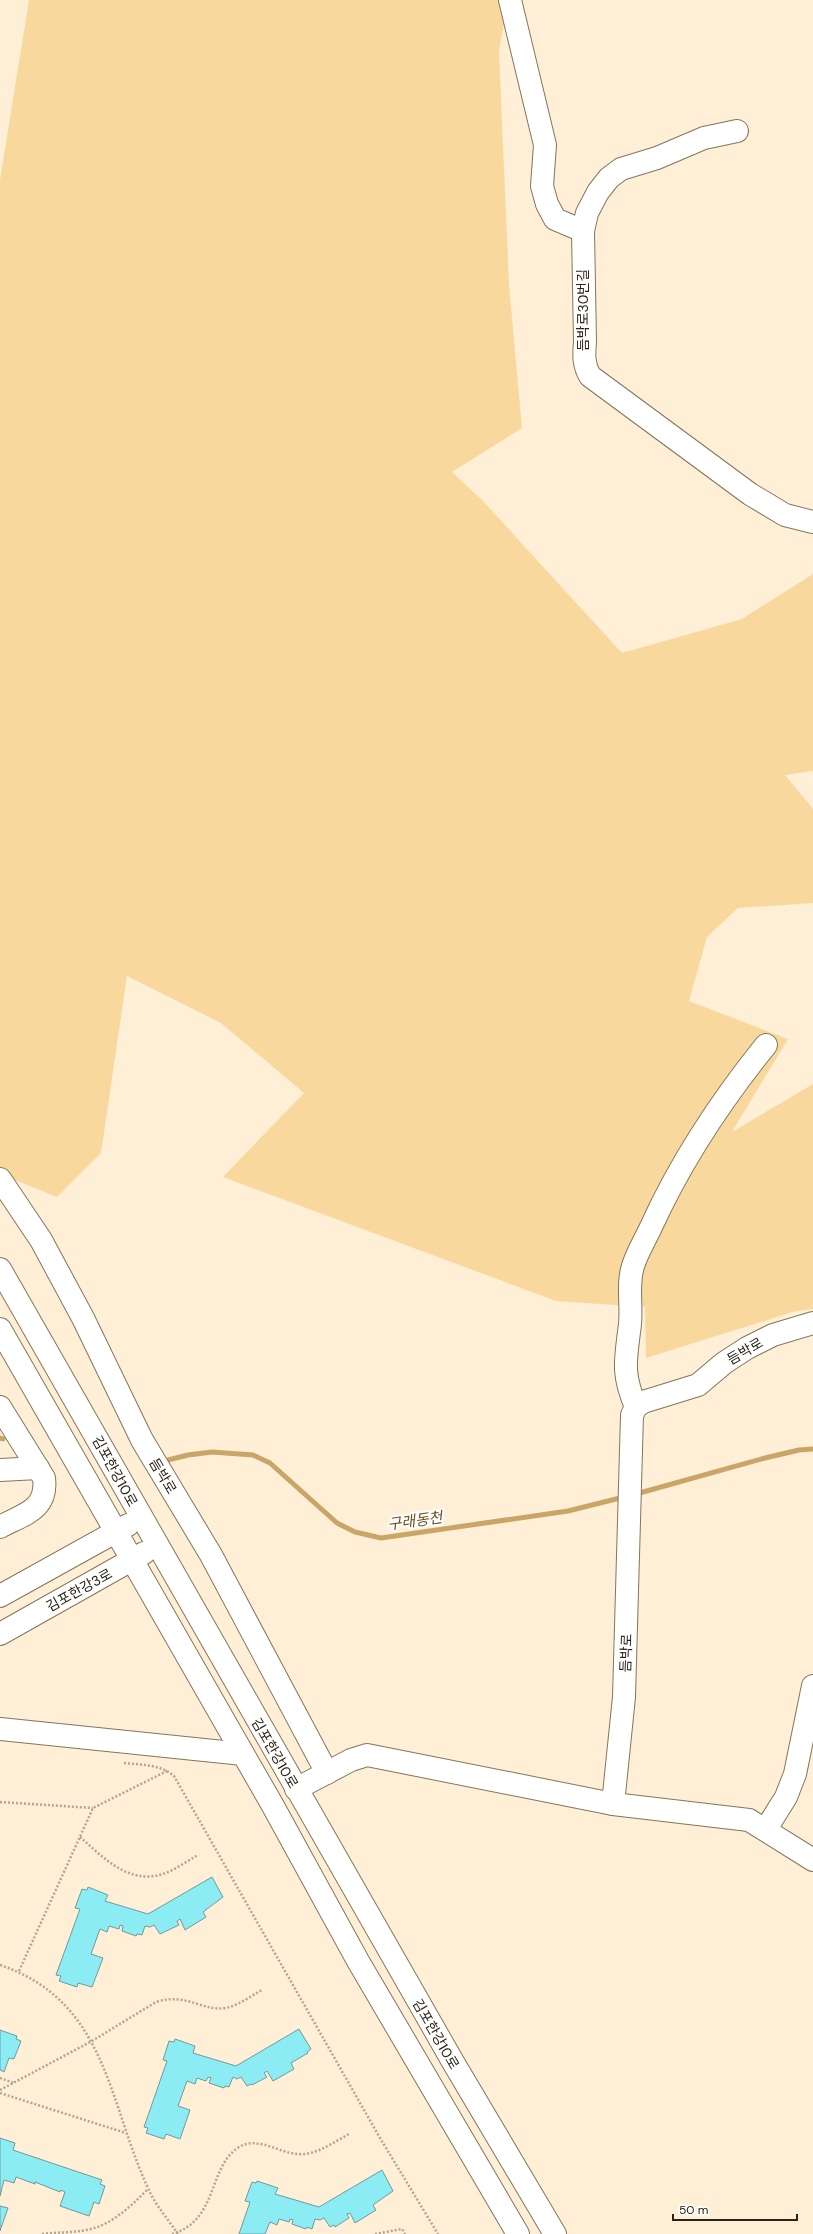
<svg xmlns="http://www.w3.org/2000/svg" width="813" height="2234" viewBox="0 0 813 2234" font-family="'DM Sans','Noto Sans KR',sans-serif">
<rect width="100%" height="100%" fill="#feefd6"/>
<polygon fill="#f8d89d" points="29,0 508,0 499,51 509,285 522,428 452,472 482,500 622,653 742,619 813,574 813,771 785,775 813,809 813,903 738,908 707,937 689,1001 788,1039 732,1132 813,1084 813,1309 796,1311 646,1358 645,1307 556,1301 223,1177 304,1093 221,1023 127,976 101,1153 57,1197 0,1174 0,180"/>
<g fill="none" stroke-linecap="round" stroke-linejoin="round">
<g stroke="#c9a667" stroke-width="5">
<polyline points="0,1438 3,1439"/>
<polyline points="168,1460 188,1455 212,1452 253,1455 270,1463 337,1523 355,1532 381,1538 568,1511 624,1497"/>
<polyline points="636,1494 765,1458 799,1450 813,1449"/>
</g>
</g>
<g fill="#8cecf4" stroke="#709a9d">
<polygon points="212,1877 223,1897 203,1912 206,1917 185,1930 180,1919 177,1921 179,1925 160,1934 154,1925 150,1927 145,1926 142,1935 137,1934 136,1936 122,1931 123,1926 120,1925 119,1929 109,1926 107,1932 100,1929 91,1954 103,1958 92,1987 78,1983 77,1987 59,1981 61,1976 56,1975 80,1909 75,1908 82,1889 87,1890 88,1887 108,1895 105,1901 148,1914"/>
<polygon points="299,2029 311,2049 307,2052 308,2053 291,2063 294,2069 273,2081 267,2071 264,2073 267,2077 252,2085 251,2084 247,2086 241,2077 237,2079 233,2077 229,2087 225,2086 224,2088 209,2083 211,2078 208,2077 206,2081 197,2078 195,2084 187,2081 178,2106 190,2110 180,2139 166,2134 164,2139 146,2133 148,2128 144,2127 167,2061 163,2060 169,2041 174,2042 175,2039 195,2046 193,2053 236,2066"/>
<polygon points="0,2030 17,2036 16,2039 21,2041 14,2059 9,2058 4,2072 0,2070"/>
<polygon points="0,2138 15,2143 13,2150 102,2180 100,2184 105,2186 99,2204 94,2202 89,2216 60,2206 65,2192 61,2190 60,2192 35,2182 35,2184 16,2177 14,2183 4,2180 0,2196"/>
<polygon points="382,2170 393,2191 373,2205 376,2210 355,2223 350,2213 347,2214 349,2218 335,2227 334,2225 330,2227 324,2218 320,2220 315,2219 312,2229 307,2227 306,2229 292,2224 293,2220 290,2219 289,2222 279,2219 277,2225 270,2222 265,2234 239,2234 250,2202 245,2201 252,2182 256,2183 257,2181 278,2188 275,2194 319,2207"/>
<polygon points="0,2206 8,2208 0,2231"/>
</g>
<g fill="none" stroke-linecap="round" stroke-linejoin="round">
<defs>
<g id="minor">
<path d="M 510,0 L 545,145 L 542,186 L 547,204 L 555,219 L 583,231 L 585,341 C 584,354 583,364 590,376 L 750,494 L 785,515 L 813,522"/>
<polyline points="583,231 587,213 598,192 609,178 621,169 657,158 704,138 737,131"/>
<polyline points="0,1179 41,1240 83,1318 142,1440 211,1555 327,1773"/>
<polyline points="0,1269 453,2062 555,2234"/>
<polyline points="0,1329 273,1806 358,1961 518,2234"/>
<path d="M 0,1407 L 44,1478 C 48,1510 24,1514 0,1527"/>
<path d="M 636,1407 C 621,1372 626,1359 630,1324 C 632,1304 627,1285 633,1266 C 637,1253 645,1240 651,1227 C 681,1161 720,1102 766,1045"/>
<polyline points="0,1470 38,1468"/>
<polyline points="0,1596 128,1525"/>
<polyline points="0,1634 144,1553"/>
<polyline points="0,1729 243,1754"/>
<polyline points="296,1789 351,1760 367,1755 613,1804 624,1697 632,1415 636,1407 643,1402 698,1385 724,1363 747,1348 773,1335 813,1323"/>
<polyline points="613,1804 749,1820 813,1860"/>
<polyline points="766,1829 786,1797 795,1774 813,1686"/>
</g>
</defs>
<use href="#minor" stroke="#857559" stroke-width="24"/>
<g stroke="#b2a692" stroke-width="2.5" stroke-dasharray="2 2" stroke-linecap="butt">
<path d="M 124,1763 C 141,1765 160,1764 174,1776 L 380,2138 L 438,2234"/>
<polyline points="0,1802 93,1808"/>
<path d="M 80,1837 C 103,1857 128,1885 163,1874 C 175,1870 187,1861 198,1855"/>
<path d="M 0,1965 C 107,2001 108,2102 148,2188 C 155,2205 168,2219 178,2234"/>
<polyline points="19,1971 93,1808 167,1771"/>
<polyline points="0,2078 14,2083"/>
<path d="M 0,2090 L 92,2041 L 156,2002 C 187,1992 202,2012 226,2008 C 239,2005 251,1996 262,1990"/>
<polyline points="0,2093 126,2133"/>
<path d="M 42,2234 C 57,2232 72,2233 86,2230 C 111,2226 131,2206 148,2189"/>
<path d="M 172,2234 C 217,2221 208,2171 236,2149 C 256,2134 278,2153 298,2154 C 315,2156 334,2142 349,2134"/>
<polyline points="375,2234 402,2229 405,2234"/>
</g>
<use href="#minor" stroke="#fff" stroke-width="22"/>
</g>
<g text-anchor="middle" stroke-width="4" stroke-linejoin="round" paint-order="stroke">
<g font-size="14" fill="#2a2418" stroke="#fefefe">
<text transform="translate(583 310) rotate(-90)" y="5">듬박로30번길</text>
<text transform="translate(745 1351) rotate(-30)" y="5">듬박로</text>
<text transform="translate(115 1471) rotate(61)" y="5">김포한강10로</text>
<text transform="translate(163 1476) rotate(59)" y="5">듬박로</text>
<text transform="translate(79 1590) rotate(-29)" y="5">김포한강3로</text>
<text transform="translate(626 1653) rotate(-88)" y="5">듬박로</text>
<text transform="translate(275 1753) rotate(60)" y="5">김포한강10로</text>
<text transform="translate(436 2034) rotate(60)" y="5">김포한강10로</text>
</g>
<g font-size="15" font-style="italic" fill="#695120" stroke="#fefefe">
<text transform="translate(415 1521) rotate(-8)" y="5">구래동천</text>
</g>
</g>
<path d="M673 2214v6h124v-6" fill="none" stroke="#2a2418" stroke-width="2"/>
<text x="679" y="2214" font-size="12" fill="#2a2418" stroke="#fefefe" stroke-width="3" paint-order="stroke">50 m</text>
</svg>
